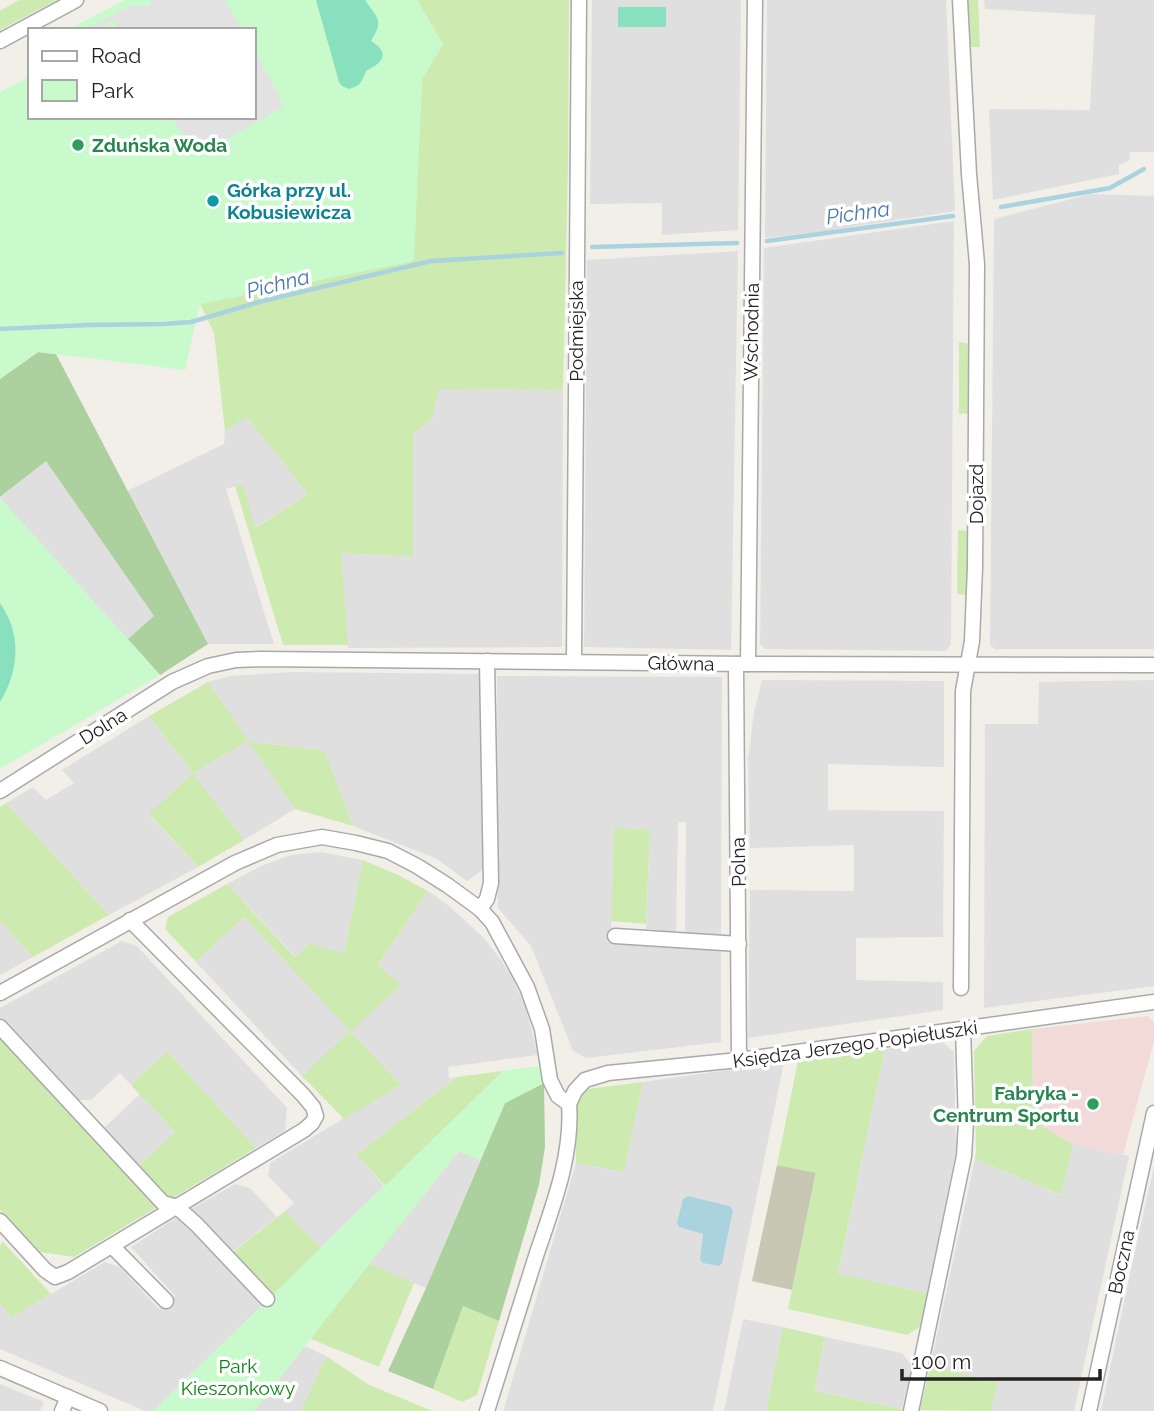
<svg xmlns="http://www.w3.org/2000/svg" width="1154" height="1411" viewBox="0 0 1154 1411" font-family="Raleway,sans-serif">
<rect width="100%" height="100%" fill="#f2efe9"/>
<g fill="#e0dfdf">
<polygon points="592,0 741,0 738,230 662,235 662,203 590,204"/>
<polygon points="767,0 946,0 955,211 818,232 765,238"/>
<polygon points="984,0 1154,0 1154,152 1130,152 1129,161 1119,165 1119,174 993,200 989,109 1090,110 1095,15 985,9"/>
<polygon points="1091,194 1154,196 1154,649 995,649 990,645 994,219"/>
<polygon points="954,221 951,644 946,651 765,649 760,644 764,248"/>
<polygon points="738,251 731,650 584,647 587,260"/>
<polygon points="439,389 563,390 562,647 348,648 340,553 413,557 413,434 432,419"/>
<polygon points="247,416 308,494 254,528 243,484 226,489 274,644 208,644 127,491 224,444 225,431"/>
<polygon points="46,460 184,659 160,675 0,498"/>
<polygon points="292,672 482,674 484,869 467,881 437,859 353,826 325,751 249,741 295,809 244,840 193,774 149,815 198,867 109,915 6,803 33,787 46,800 74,783 62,770 149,716 193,773 248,741 208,682 230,676"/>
<polygon points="497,676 722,677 721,937 688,936 685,932 686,822 678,822 676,934 656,933 657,930 646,929 650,829 614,828 611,932 607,942 721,951 721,1042 586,1058 573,1051 531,946 498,908"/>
<polygon points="762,680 944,681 944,767 828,764 828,810 944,811 943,937 856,938 856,980 943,982 943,1010 748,1038 750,890 854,891 854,845 750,848 748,759 754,712"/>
<polygon points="1154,680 1154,986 984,1008 985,724 1038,724 1039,682"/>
<polygon points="320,852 363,860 344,954 296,957 227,884 261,866 291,855"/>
<polygon points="428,891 449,906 483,937 501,960 512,978 525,1005 538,1055 448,1067 449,1078 457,1077 356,1155 384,1186 320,1248 285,1211 294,1203 268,1176 270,1163 400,1084 351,1032 302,1076 196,962 244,917 351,1031 400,985 378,965"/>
<polygon points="0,921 33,957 0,975"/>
<polygon points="122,941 137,946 287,1108 285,1131 256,1148 167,1051 131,1085 120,1073 91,1100 76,1100 0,1018 0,1008"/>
<polygon points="942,1042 954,1052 956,1151 927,1293 838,1275 885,1049"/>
<polygon points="784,1062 713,1411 505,1411 504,1408 576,1163 624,1172 643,1082"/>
<polygon points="140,1094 175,1132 137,1167 102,1130"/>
<polygon points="1073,1144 1129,1156 1074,1411 991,1411 998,1382 930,1367 975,1159 1060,1195"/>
<polygon points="459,1151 480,1160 426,1288 369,1265"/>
<polygon points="1154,1166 1154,1411 1101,1411 1127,1288"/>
<polygon points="235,1184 250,1188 277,1217 231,1253 191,1209"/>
<polygon points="182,1214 264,1304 153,1411 145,1411 0,1349 0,1304 12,1317 105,1262 120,1267 159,1309 175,1296 131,1247"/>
<polygon points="743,1319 783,1327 766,1411 724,1411"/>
<polygon points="825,1337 902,1353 912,1366 902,1409 814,1391"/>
<polygon points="305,1346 326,1356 301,1411 254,1411"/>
<polygon points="0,1384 44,1402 40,1411 0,1411"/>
</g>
<polygon fill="#f2dad9" points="1148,1016 1154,1023 1154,1041 1123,1155 1073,1144 1033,1121 1032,1029"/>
<polygon fill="#c7c7b4" points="777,1165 816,1172 792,1290 752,1281"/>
<g fill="#cdebb0">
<polygon points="19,0 57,0 0,30 0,11"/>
<polygon points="417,0 569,0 568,165 563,390 439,389 432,419 413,434 413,557 341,553 348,645 283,645 235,486 243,484 255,528 308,494 247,417 225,431 214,333 200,304 413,261 422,79 443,44"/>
<polygon points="966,0 978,0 980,47 968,47"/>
<polygon points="959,342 971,344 970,413 959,414"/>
<polygon points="958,530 969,531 968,593 966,595 957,594"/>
<polygon points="208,682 249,741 325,751 353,826 295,809 248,741 193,773 244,840 198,867 149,814 193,773 149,716"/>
<polygon points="6,803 109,915 33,957 0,921 0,807"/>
<polygon points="614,828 650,829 646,924 611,921"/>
<polygon points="363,860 398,875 428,891 378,965 401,985 351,1032 401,1085 344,1119 302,1076 350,1031 244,917 196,962 165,929 168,917 227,884 295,957 310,943 344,954"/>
<polygon points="1032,1029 1033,1121 1073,1144 1061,1195 975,1159 976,1151 974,1051 987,1036"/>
<polygon points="0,1034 159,1206 74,1257 40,1252 0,1210"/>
<polygon points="885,1049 838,1274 927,1293 920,1327 907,1335 788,1309 816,1173 777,1165 798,1061"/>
<polygon points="167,1051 256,1148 168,1201 137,1167 175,1132 131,1085"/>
<polygon points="541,1066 287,1313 231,1254 285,1211 321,1248 385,1186 356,1155 457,1077"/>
<polygon points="643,1082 624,1172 576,1163 575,1103 587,1089"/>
<polygon points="505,1103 480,1160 458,1151 370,1264 414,1283 379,1367 311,1339 426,1161"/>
<polygon points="3,1242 51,1294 12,1317 0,1304 0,1245"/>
<polygon points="463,1306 499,1321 477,1395 462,1402 433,1389"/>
<polygon points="783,1327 825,1337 814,1391 902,1409 901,1411 766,1411"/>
<polygon points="326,1356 369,1385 433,1411 301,1411"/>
<polygon points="930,1367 998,1382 991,1411 920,1410"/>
</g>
<g fill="#add19e">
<polygon points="38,352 56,354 208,644 160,675 128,639 154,616 46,461 0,497 0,379"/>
<polygon points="544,1083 545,1147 539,1185 499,1321 463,1306 433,1389 388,1371 426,1288 505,1103"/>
</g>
<g fill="#c8facc">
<polygon points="124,0 417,0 443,44 422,79 414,261 200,304 185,370 38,352 0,379 0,92 25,79 30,72 30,117 254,117 254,30 68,30"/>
<polygon points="0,498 160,675 0,769"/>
<polygon points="541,1066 544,1083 505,1103 480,1160 458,1151 254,1411 153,1411 503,1071"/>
</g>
<g fill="#88e0be">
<path d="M 316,0 L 365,0 C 378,19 384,20 371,41 C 390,53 384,62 366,71 C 362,82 360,86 349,89 L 342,86 L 339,82 Z"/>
<rect x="618" y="7" width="48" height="20"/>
<path d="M 0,603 C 22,634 19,671 0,702 Z"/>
</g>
<g fill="#e2e2e2">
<polygon points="150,0 225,0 242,30 120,30 114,21 96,30 84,30 130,6 151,5"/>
<polygon points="254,51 280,97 279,99 283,107 196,157 172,117 254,117"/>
</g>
<polygon fill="#aad3df" points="688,1196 729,1206 733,1210 722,1263 719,1266 703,1263 700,1260 703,1234 679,1227 677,1223 683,1199"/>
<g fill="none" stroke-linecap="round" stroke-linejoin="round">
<g stroke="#aad3df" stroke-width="4.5">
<polyline points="1001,207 1110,188 1144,169"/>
<polyline points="767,241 953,216"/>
<polyline points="592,247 737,243"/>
<polyline points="0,329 87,325 164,324 191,322 259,302 431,261 562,253"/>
</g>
<defs>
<g id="minor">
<polyline points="960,0 969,174 977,264 975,567 972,641 963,691 961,988"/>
<polyline points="0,41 76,0"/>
<polyline points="574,661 579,0"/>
<polyline points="736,664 739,1060"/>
<polyline points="748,664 755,0"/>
<polyline points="0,791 172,682 208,666 236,660 261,659 748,664 1154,665"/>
<polyline points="480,909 487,899 491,883 487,661"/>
<polyline points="615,936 739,944"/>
<path d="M 0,993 L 235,863 L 277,845 L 322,837 L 356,843 L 388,851 L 417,866 L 447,885 L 480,909 L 492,922 L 527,987 L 542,1029 L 550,1080 L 558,1096 L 569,1104 C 573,1156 552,1208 536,1256 C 520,1308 503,1359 487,1411"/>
<polyline points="0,1027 163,1203 177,1207 197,1225 267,1299"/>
<polyline points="569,1104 575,1091 585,1080 608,1073 739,1060 1154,1002"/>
<polyline points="0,1221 45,1270 55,1277 68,1272 304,1130 312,1123 316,1116 313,1107 303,1095 130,920"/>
<polyline points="112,1246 166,1301"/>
<polyline points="0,1368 100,1411"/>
<polyline points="62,1411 68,1397"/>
<polyline points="911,1411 964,1156 966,1122 963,1029"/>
<polyline points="1089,1411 1154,1113"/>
</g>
</defs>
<use href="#minor" stroke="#a9a9a9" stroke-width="17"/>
<use href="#minor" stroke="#fff" stroke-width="14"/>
</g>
<g fill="#2e9e5b" stroke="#fff" stroke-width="2.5">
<circle cx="78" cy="145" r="7"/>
<circle cx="1093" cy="1104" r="7"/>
</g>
<circle fill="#0f9aa8" stroke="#fff" stroke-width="2.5" cx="213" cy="201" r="7"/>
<g text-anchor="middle" stroke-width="7" stroke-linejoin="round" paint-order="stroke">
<g font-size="19" font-weight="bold" fill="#27864d" stroke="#fff" text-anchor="start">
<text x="92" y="152">Zduńska Woda</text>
<text x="1079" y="1100" text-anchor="end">Fabryka -<tspan x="1079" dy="22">Centrum Sportu</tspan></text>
</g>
<g font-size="19" font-weight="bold" fill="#0d838f" stroke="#fff" text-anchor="start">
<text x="227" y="197">Górka przy ul.<tspan x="227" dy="22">Kobusiewicza</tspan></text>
</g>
<g font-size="19" fill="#222" stroke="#fff">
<text transform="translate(576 331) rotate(-90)" y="7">Podmiejska</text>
<text transform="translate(751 332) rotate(-89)" y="7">Wschodnia</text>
<text transform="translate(976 494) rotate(-90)" y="7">Dojazd</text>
<text transform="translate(681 663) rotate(1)" y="7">Główna</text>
<text transform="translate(103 726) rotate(-32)" y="7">Dolna</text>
<text transform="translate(738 862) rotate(-91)" y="7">Polna</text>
<text transform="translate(855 1044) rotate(-8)" y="7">Księdza Jerzego Popiełuszki</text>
<text transform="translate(1121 1262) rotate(-78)" y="7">Boczna</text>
</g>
<g font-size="19" fill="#0c8416" stroke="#fff">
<text x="238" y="1373">Park<tspan x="238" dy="22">Kieszonkowy</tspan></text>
</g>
<g font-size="21" font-style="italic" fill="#4a7aab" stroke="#fff">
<text transform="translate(858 213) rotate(-8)" y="7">Pichna</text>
<text transform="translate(278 284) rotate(-14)" y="7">Pichna</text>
</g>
</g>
<rect x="28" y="28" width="228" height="91" fill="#ffffff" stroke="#a7a7a7" stroke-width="2"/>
<rect x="42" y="51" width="35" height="10" fill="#ffffff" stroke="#a7a7a7" stroke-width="2"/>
<text x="91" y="63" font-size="21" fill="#222222">Road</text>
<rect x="42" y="80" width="35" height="21" fill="#c8facc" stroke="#a7a7a7" stroke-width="2"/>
<text x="91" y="98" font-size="21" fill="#222222">Park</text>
<path d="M902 1369v10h198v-10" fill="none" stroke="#222222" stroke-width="3.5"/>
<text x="912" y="1369" font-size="21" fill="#222222" stroke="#ffffff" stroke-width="5" paint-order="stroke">100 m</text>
</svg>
